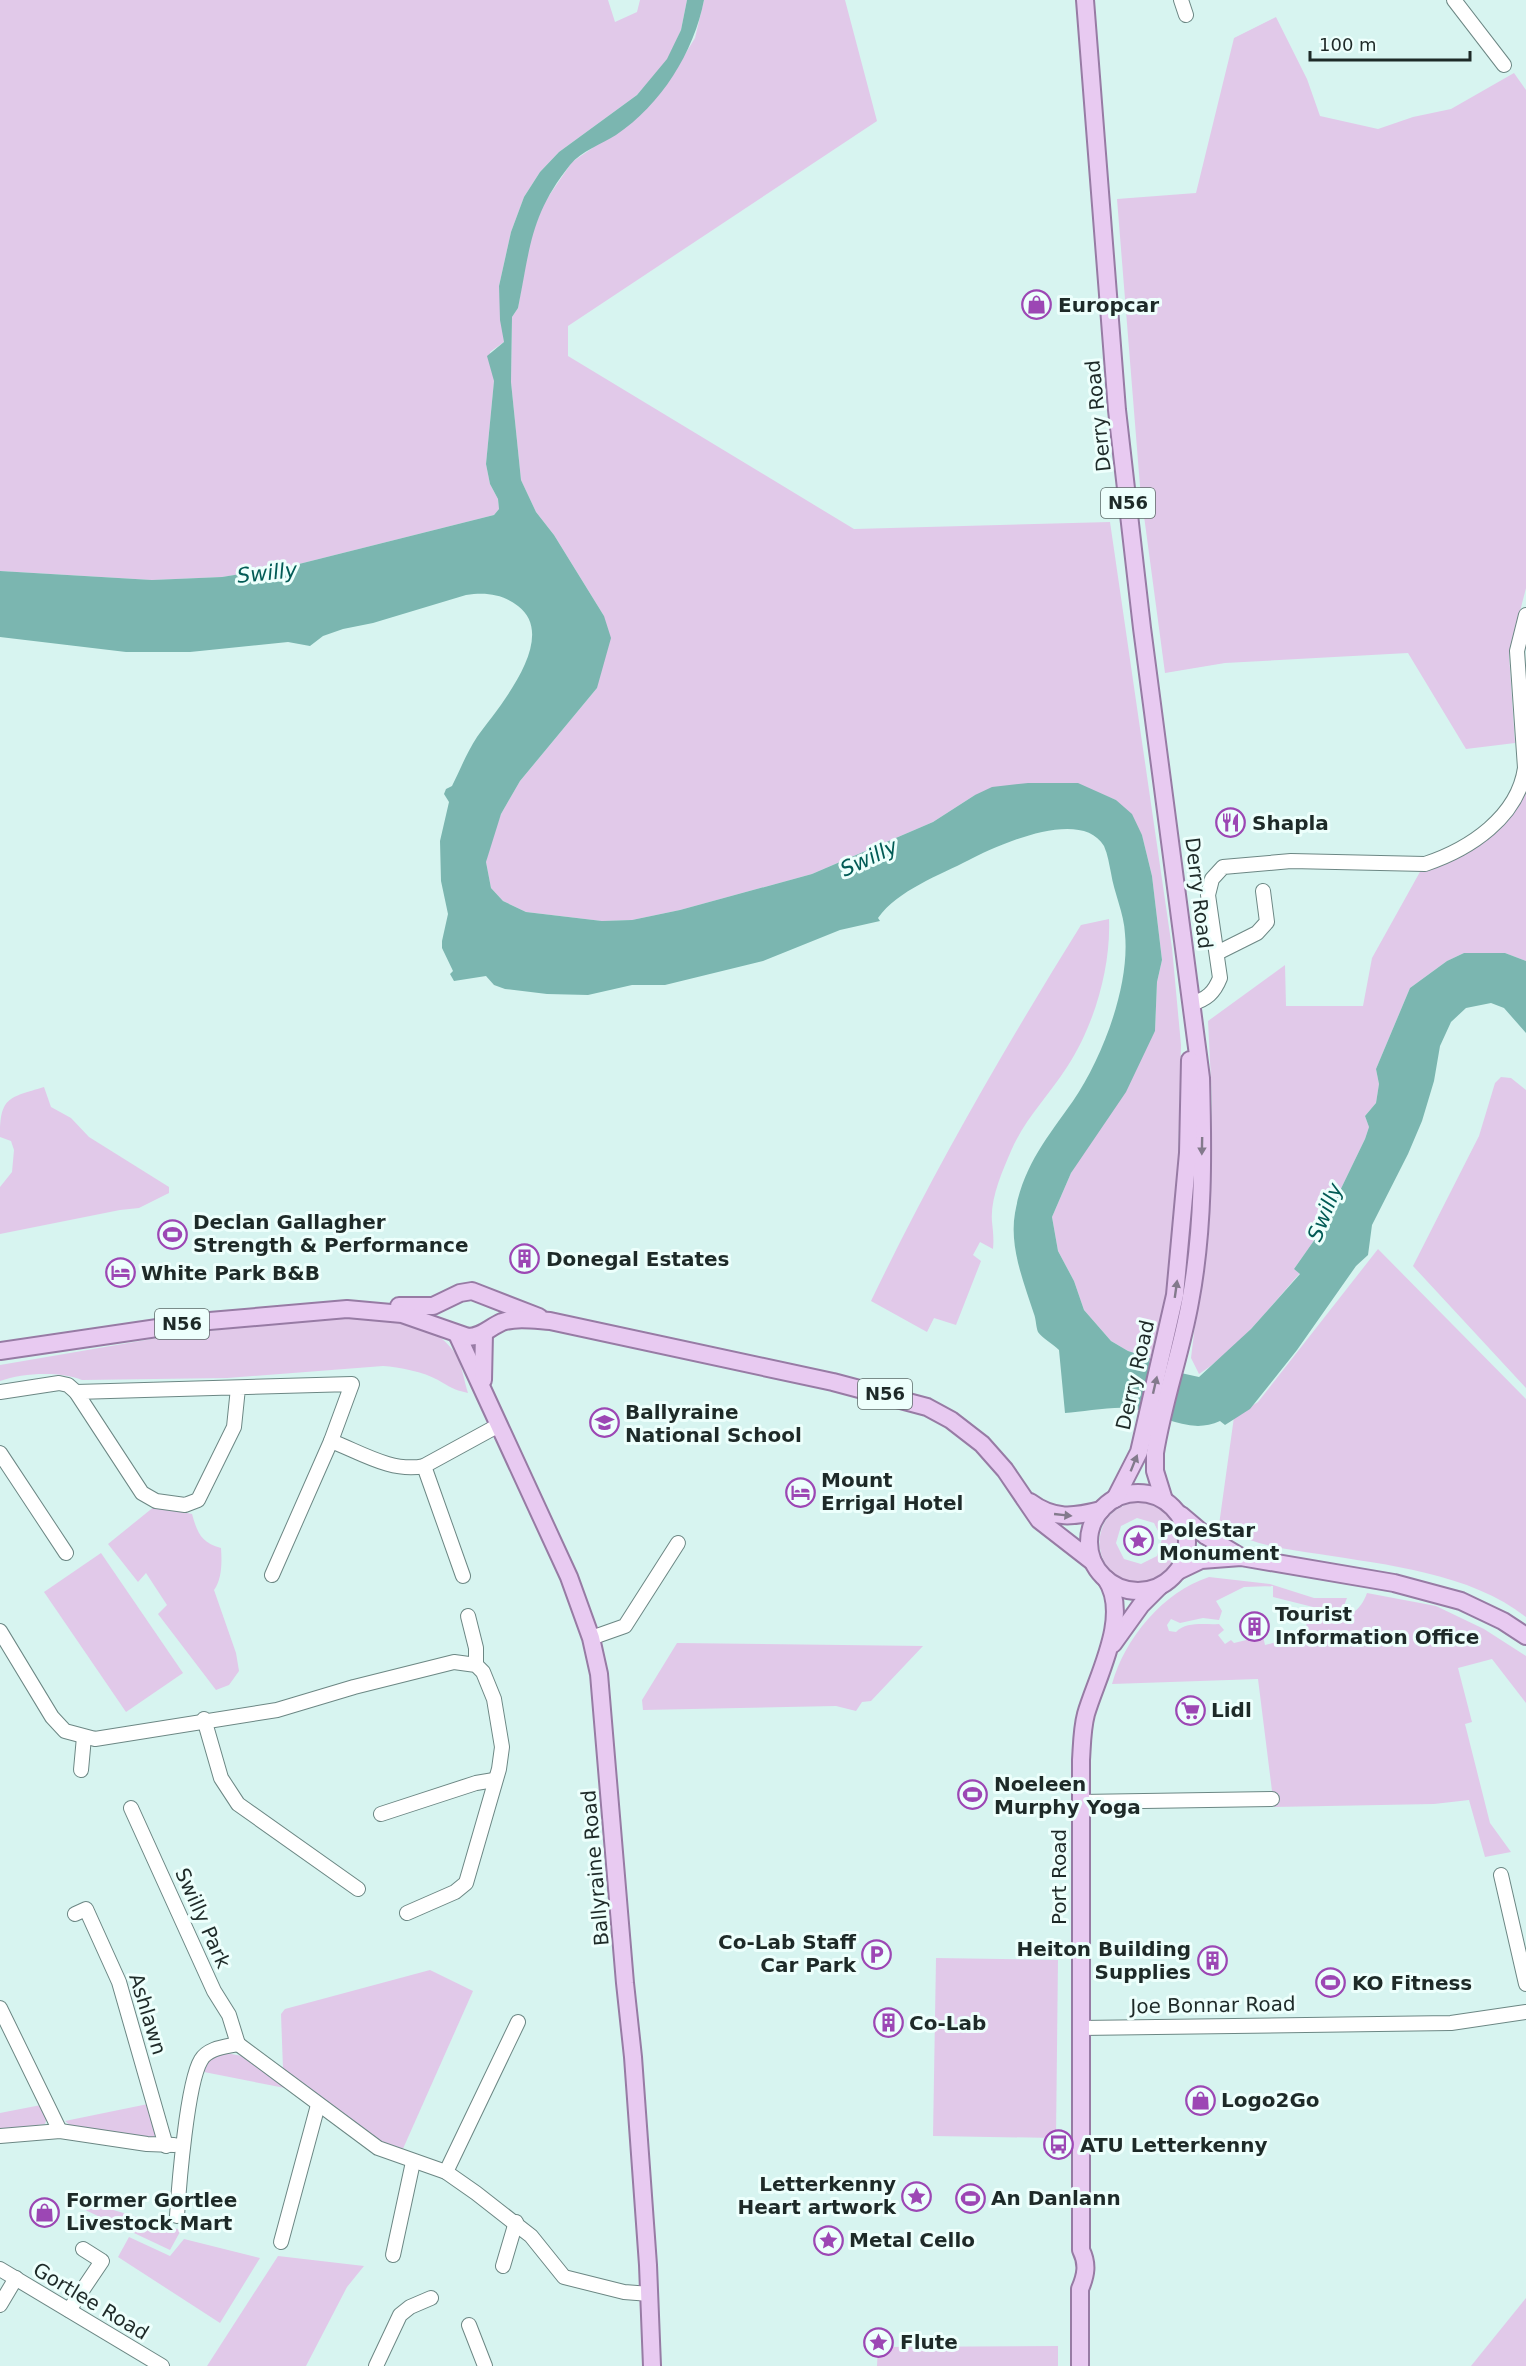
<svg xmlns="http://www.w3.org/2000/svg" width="1526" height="2366" viewBox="0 0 1526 2366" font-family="'DejaVu Sans',sans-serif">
<rect width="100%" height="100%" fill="#d7f4f0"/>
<g fill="#e1c9e9" fill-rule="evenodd">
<polygon points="0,0 608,0 615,22 637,12 640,0 687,0 681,30 668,59 637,95 559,152 540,172 524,197 511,232 499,286 504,342 490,352 494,381 486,464 490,484 498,499 499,509 494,515 291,566 222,577 152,580 0,571"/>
<polygon points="704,0 845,0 877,121 568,326 568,356 854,529 1110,522 1172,948 1181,1045 1176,1236 1159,1333 1150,1358 1128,1351 1111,1341 1084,1310 1074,1281 1058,1251 1052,1217 1071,1173 1155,1031 1157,982 1162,960 1152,876 1142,835 1116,800 1101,794 975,795 933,822 812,874 680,910 632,920 602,921 526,912 503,901 491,888 486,862 490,842 501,814 520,781 597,688 604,616 554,535 536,512 521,480 511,382 512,317 518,308 529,244 542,206 572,162 591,149 669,80 695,38"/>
<polygon points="1276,17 1307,79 1320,116 1378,129 1413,117 1451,109 1514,73 1526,90 1526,588 1509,654 1515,743 1466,749 1408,653 1225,663 1165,673 1140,486 1117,199 1196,193 1234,38"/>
<path d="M 1526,791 L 1526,961 L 1505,953 L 1464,953 L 1447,961 L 1410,988 L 1376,1069 L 1379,1084 L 1376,1103 L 1365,1116 L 1369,1127 L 1365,1139 L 1320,1232 L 1294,1269 L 1300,1273 C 1269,1308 1239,1348 1199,1374 L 1191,1358 L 1210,1200 L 1212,1101 L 1208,1021 L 1285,965 L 1286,1006 L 1363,1006 L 1372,958 L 1421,870 C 1462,863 1506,826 1526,791 Z"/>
<path d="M 1109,919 C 1111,968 1094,1026 1067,1067 C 1049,1095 1024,1120 1011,1151 C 1002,1172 990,1199 992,1222 C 993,1231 994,1239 993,1249 L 980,1242 L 973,1255 L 981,1261 L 956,1325 L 934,1318 L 927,1332 L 871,1301 C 933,1172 1005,1047 1081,925 Z"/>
<polygon points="1501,1077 1511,1078 1526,1090 1526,1388 1413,1266 1479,1136 1495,1083"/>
<path d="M 44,1087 L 51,1107 L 71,1118 L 89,1137 L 169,1187 L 169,1193 L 139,1208 L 120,1210 L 0,1234 L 0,1187 L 12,1172 L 14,1150 L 11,1141 L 0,1137 C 0,1097 8,1098 44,1087 Z"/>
<path d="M 1378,1249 L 1526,1399 L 1526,1617 C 1470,1573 1387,1565 1319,1554 C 1283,1549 1250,1545 1219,1525 L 1234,1417 L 1258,1402 Z"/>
<path d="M 317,1318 C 362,1322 425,1309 455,1353 C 462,1364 464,1381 468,1393 C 454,1390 450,1387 438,1380 C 424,1372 399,1367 383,1366 L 227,1378 L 82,1380 C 59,1371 23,1373 0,1381 L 0,1365 L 169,1336 Z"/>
<path d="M 1136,1502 C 1168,1503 1191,1535 1172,1564 C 1166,1573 1157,1579 1146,1581 C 1094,1591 1079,1512 1136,1502 ZM 1137,1518 L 1154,1523 L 1162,1539 L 1157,1556 L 1141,1564 L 1124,1559 L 1116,1543 L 1121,1526 Z"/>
<path d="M 155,1506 L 192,1514 C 197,1532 201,1543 221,1548 C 222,1562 222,1579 214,1590 L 236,1653 L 239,1671 L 229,1685 L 216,1690 L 158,1614 L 167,1605 L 146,1573 L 138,1582 L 108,1544 Z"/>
<polygon points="101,1553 183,1673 126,1712 44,1592"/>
<path d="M 1209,1577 L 1270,1584 L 1314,1598 L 1347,1598 L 1343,1608 L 1321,1609 L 1273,1597 L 1273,1586 L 1244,1587 L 1216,1601 L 1222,1611 L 1219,1620 L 1203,1618 L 1180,1623 L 1171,1619 L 1167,1625 L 1169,1631 L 1176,1632 C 1187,1621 1204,1625 1219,1624 L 1224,1630 L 1218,1635 L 1225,1644 L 1231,1640 L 1234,1643 L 1263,1636 L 1265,1645 L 1307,1634 L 1306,1618 L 1295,1616 L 1296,1613 C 1324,1611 1353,1631 1367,1593 L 1436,1606 L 1484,1629 L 1526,1656 L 1526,1703 L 1492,1659 L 1458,1668 L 1472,1722 L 1465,1724 L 1490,1823 L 1511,1852 L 1485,1857 L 1469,1800 L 1434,1804 L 1274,1807 L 1258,1679 L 1112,1684 C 1125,1638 1163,1592 1209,1577 Z"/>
<polygon points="677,1643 923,1646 871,1701 862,1702 856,1711 836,1706 643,1710 642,1700"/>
<polygon points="936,1958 1058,1960 1056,2138 933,2136"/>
<polygon points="430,1970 473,1991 402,2151 384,2144 283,2069 281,2014 285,2009"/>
<polygon points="221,2052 247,2057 290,2089 204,2072 210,2058"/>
<polygon points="148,2104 156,2134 153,2139 72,2127 65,2121"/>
<polygon points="41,2105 47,2118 45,2124 0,2130 0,2113"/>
<polygon points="83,2201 181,2230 170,2250 81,2208"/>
<polygon points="129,2237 170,2256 184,2239 260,2258 220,2323 118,2257"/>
<polygon points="278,2256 364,2266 347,2287 306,2366 207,2366"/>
<polygon points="1526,2298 1526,2366 1471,2366"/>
<polygon points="1058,2346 1058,2366 877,2366 878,2347"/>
</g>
<path fill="#7bb6b0" d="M 687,0 L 704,0 C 694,52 661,105 616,135 C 602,144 581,151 570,165 C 530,215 530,249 518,308 L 512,317 L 511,382 L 521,480 L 536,512 L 554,535 L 604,616 L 611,638 L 597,688 L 520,781 L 501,814 L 486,862 L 491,888 L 503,901 L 526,912 L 602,921 L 632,920 L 680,910 L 812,874 L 933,822 L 975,795 L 992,787 L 1028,783 L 1078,783 L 1116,800 L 1132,814 L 1142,835 L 1152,876 L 1162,960 L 1157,982 L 1155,1031 L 1126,1092 L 1071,1173 L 1052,1217 L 1058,1251 L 1074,1281 L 1084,1310 L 1111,1341 L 1128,1351 L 1150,1358 L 1149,1366 L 1199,1377 L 1251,1329 L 1300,1274 L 1294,1269 L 1320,1232 L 1365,1139 L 1369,1127 L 1365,1116 L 1376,1103 L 1379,1084 L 1376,1069 L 1410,988 L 1447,961 L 1464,953 L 1505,953 L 1526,961 L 1526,1033 L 1504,1008 L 1491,1003 L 1466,1008 L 1451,1022 L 1440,1046 L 1434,1081 L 1422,1121 L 1408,1154 L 1372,1225 L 1368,1255 L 1356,1266 L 1297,1350 L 1250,1409 L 1225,1425 L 1220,1421 C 1190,1435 1163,1415 1135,1409 C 1117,1405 1084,1412 1065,1413 L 1059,1350 C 1053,1344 1042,1338 1038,1332 C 1036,1327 1036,1319 1034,1314 C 1024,1283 1009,1247 1015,1213 C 1023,1166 1047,1138 1073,1101 C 1102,1059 1130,986 1125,934 C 1124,913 1114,893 1111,873 C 1109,864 1108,855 1104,846 C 1081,807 998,845 969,860 C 940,875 898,890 878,918 L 880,921 L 840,930 L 763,961 L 665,985 L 632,985 L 588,995 L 547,994 L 505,989 L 494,985 L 486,976 L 454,981 L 450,974 L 453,971 L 442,948 L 442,941 L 448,914 L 441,881 L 440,841 L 449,802 L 444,794 L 446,789 L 452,786 C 460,770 467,752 477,737 C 497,709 560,638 518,606 C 502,594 486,592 466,595 L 373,623 L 343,629 L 323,636 L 310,646 L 288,642 L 190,652 L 126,652 L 0,637 L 0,571 L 152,580 L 222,577 L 291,566 L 494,515 L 499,509 L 498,499 L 490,484 L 486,464 L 494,381 L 487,356 L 504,342 L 500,320 L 499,286 L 511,232 L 524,197 L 540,172 L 559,152 L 637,95 L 667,59 L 681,30 Z"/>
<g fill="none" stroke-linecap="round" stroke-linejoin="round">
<defs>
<g id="minor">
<polyline points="1181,0 1186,15"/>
<polyline points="1454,0 1504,65"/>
<polyline points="1217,953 1257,933 1267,922 1263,891"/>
<path d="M 1191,1004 C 1207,999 1214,993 1220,978 L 1208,895 L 1212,879 L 1223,867 L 1291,861 L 1425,864 C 1470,849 1518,817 1525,768 L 1517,651 L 1526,615"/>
<polyline points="238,1388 234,1427 198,1500 185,1505 156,1501 142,1493 76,1392 352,1384 331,1441 272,1575"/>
<polyline points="0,1392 59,1383 68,1385 76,1392"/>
<path d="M 331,1441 C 360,1452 392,1473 424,1466 L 499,1425"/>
<polyline points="0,1453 66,1553"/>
<polyline points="424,1466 463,1576"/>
<polyline points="468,1616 476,1648 476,1665"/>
<polyline points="0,1631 52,1717 65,1731 95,1739 277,1710 354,1687 454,1662 476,1665 483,1672 494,1699 502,1747 499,1769 466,1883 455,1892 407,1913"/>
<polyline points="591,1638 625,1626 678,1543"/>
<polyline points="204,1719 221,1778 238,1804 358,1889"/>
<polyline points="81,1770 84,1737"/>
<polyline points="1080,1802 1272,1799"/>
<polyline points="131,1808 214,1991 229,2015 238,2044"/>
<polyline points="381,1814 476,1783 494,1780"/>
<polyline points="1501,1875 1526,1984"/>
<polyline points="75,1914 86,1909 119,1982 166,2146"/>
<polyline points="0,2008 60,2131"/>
<polyline points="1080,2028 1451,2023 1526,2012"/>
<polyline points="238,2044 378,2148 446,2172 476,2193 531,2236 564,2277 624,2292 650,2294"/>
<polyline points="0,2136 60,2131 147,2144 174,2145"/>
<polyline points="446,2172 518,2022"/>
<path d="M 177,2216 C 179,2185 187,2083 201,2060 C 208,2048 225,2047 238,2044"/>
<polyline points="281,2242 318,2105"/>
<polyline points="393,2255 413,2162"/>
<polyline points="503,2266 516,2222"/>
<polyline points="0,2269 162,2366"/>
<polyline points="0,2305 16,2278"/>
<polyline points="69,2310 102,2261 83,2249"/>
<polyline points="469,2325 485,2366"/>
<polyline points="376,2366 400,2315 410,2307 431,2298"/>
</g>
<g id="major">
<path d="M 1085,0 L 1117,410 L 1142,628 L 1201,1078 C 1203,1152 1204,1228 1190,1302 C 1181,1353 1163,1402 1155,1453 L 1155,1471 L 1164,1500"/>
<polyline points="399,1306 433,1306 460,1293 472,1291 539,1317"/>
<polyline points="457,1334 569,1577 591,1638 599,1674 625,1983 633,2057 648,2265 652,2366"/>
<path d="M 0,1351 L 198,1322 L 347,1309 L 402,1314 L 468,1337 C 482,1337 490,1327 502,1322 C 517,1317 535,1320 550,1321 L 833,1382 L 927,1407 L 951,1420 L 982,1444 L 1005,1470 L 1039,1520 L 1093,1562"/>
<polyline points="483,1380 484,1333"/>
<circle cx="1138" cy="1542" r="49"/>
<polyline points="1115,1499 1139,1452 1175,1295 1188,1153 1190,1060"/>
<path d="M 1030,1502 C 1054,1520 1074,1517 1101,1510"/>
<polyline points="1181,1515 1206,1536 1241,1557"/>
<polyline points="1178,1571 1201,1560 1241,1557 1394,1583 1461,1601 1503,1621 1526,1636"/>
<polyline points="1113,1644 1141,1605 1159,1587"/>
<path d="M 1080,2366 L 1080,2289 C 1086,2275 1088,2264 1081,2250 L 1081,1760 C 1082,1745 1082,1729 1086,1714 C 1097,1676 1131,1616 1106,1579"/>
</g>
</defs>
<use href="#minor" stroke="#6c8784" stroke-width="16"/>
<use href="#major" stroke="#977ba4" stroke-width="20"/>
<use href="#minor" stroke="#fff" stroke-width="14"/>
<use href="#major" stroke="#e8caf1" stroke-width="16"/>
</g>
<defs><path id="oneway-solid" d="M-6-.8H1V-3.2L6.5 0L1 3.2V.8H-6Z" transform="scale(1.5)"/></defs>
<g fill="#837a8c">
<use href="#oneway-solid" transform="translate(1202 1146) rotate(91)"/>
<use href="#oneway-solid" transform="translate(1176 1289) rotate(-82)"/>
<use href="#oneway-solid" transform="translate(1155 1385) rotate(-77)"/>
<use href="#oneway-solid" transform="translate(1134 1463) rotate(-68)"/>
<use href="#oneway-solid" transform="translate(1063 1515) rotate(6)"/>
</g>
<defs>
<symbol id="shop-ring" viewBox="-11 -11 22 22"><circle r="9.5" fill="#edfffc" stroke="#9c47b4" stroke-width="1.5"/><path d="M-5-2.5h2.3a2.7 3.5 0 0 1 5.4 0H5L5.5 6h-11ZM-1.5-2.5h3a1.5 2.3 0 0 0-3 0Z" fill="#9c47b4"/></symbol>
<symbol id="restaurant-ring" viewBox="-11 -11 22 22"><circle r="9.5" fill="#edfffc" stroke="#9c47b4" stroke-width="1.5"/><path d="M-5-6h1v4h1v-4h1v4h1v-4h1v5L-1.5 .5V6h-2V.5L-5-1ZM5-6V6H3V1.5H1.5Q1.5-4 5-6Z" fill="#9c47b4"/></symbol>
<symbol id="stadium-ring" viewBox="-11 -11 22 22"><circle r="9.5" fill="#edfffc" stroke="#9c47b4" stroke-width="1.5"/><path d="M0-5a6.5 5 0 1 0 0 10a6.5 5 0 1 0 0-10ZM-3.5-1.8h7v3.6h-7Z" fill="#9c47b4"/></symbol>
<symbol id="building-ring" viewBox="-11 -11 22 22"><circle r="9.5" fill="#edfffc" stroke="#9c47b4" stroke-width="1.5"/><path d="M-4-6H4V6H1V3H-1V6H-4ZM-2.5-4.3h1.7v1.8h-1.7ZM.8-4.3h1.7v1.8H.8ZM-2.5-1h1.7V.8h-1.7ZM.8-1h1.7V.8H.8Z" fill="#9c47b4"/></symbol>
<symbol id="hotel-ring" viewBox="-11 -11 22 22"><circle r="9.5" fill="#edfffc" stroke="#9c47b4" stroke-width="1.5"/><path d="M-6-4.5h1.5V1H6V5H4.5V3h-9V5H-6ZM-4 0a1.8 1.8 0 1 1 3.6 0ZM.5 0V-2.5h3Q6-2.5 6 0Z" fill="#9c47b4"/></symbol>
<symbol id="school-ring" viewBox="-11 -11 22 22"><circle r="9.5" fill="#edfffc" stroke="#9c47b4" stroke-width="1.5"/><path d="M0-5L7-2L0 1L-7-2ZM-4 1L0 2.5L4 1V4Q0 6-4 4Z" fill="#9c47b4"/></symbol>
<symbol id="sight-ring" viewBox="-11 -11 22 22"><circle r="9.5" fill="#edfffc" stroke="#9c47b4" stroke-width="1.5"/><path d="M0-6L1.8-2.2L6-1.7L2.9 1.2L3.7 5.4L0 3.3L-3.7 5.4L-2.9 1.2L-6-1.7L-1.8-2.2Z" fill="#9c47b4"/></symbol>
<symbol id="supermarket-ring" viewBox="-11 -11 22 22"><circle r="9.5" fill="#edfffc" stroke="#9c47b4" stroke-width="1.5"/><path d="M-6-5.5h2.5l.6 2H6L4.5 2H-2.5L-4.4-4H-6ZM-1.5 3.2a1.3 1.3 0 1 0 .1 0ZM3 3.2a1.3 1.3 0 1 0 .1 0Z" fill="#9c47b4"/></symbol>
<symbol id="parking-ring" viewBox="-11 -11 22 22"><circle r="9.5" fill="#edfffc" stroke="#9c47b4" stroke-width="1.5"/><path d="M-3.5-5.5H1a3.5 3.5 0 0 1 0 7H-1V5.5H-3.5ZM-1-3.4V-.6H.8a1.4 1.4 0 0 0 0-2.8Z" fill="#9c47b4"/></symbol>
<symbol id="bus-ring" viewBox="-11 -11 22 22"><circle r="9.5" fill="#edfffc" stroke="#9c47b4" stroke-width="1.5"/><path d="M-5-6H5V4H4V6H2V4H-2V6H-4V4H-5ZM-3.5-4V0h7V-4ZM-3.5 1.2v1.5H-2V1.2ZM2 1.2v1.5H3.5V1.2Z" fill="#9c47b4"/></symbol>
</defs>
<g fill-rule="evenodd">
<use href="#shop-ring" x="1020" y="288" width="33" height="33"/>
<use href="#restaurant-ring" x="1214" y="806" width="33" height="33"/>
<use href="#stadium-ring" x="156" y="1218" width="33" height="33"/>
<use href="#building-ring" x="508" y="1242" width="33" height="33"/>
<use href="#hotel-ring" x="104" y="1256" width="33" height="33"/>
<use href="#school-ring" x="588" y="1406" width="33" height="33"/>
<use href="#hotel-ring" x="784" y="1476" width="33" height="33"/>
<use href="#sight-ring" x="1122" y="1524" width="33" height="33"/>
<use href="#building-ring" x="1238" y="1610" width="33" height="33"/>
<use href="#supermarket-ring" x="1174" y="1694" width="33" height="33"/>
<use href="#stadium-ring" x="956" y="1778" width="33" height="33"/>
<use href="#parking-ring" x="860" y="1938" width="33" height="33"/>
<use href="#building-ring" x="1196" y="1944" width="33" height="33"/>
<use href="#stadium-ring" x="1314" y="1966" width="33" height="33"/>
<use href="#building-ring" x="872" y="2006" width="33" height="33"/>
<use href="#shop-ring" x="1184" y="2084" width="33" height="33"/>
<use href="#bus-ring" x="1042" y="2128" width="33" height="33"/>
<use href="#sight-ring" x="900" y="2180" width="33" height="33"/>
<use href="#stadium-ring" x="954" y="2182" width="33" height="33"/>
<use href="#shop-ring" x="28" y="2196" width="33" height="33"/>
<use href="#sight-ring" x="812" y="2224" width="33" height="33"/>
<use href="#sight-ring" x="862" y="2326" width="33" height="33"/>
</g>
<g text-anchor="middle" stroke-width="6" stroke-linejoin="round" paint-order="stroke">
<g fill="#edfffc" stroke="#5c6a68" stroke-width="1.5">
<rect x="1101" y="488" width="54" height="30" rx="4.5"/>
<rect x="155" y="1309" width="54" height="30" rx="4.5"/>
<rect x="858" y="1379" width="54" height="30" rx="4.5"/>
</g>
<g font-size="18" font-weight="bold" fill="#1e2a28">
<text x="1128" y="509">N56</text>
<text x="182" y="1330">N56</text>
<text x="885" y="1400">N56</text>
</g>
<g font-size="20" font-weight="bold" fill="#1e2a28" stroke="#edfffc" text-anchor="start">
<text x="1058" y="312">Europcar</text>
<text x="1252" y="830">Shapla</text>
<text x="193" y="1229">Declan Gallagher<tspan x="193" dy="23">Strength &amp; Performance</tspan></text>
<text x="546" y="1266">Donegal Estates</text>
<text x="141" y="1280">White Park B&amp;B</text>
<text x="625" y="1419">Ballyraine<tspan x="625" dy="23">National School</tspan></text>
<text x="821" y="1487">Mount<tspan x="821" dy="23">Errigal Hotel</tspan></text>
<text x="1159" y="1537">PoleStar<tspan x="1159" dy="23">Monument</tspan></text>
<text x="1275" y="1621">Tourist<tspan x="1275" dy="23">Information Office</tspan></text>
<text x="1211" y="1717">Lidl</text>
<text x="994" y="1791">Noeleen<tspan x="994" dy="23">Murphy Yoga</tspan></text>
<text x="856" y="1949" text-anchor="end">Co-Lab Staff<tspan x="856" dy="23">Car Park</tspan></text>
<text x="1191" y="1956" text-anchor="end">Heiton Building<tspan x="1191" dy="23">Supplies</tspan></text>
<text x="1352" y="1990">KO Fitness</text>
<text x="909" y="2030">Co-Lab</text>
<text x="1221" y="2107">Logo2Go</text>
<text x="1080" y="2152">ATU Letterkenny</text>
<text x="896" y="2191" text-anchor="end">Letterkenny<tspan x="896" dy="23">Heart artwork</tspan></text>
<text x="991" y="2205">An Danlann</text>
<text x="66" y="2207">Former Gortlee<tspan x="66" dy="23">Livestock Mart</tspan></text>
<text x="849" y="2247">Metal Cello</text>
<text x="900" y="2349">Flute</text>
</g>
<g font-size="20" fill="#1e2a28" stroke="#edfffc">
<text transform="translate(1098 416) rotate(-96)" y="7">Derry Road</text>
<text transform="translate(1199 893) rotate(83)" y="7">Derry Road</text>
<text transform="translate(1135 1375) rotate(-77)" y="7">Derry Road</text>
<text transform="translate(595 1868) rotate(-95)" y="7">Ballyraine Road</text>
<text transform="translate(1059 1877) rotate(-90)" y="7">Port Road</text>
<text transform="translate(203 1918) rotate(66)" y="7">Swilly Park</text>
<text transform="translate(1213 2005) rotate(-1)" y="7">Joe Bonnar Road</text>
<text transform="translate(148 2014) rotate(73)" y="7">Ashlawn</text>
<text transform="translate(91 2301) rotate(31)" y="7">Gortlee Road</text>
</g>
<g font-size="21" font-style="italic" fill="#015b55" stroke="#edfffc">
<text transform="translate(267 573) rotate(-6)" y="7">Swilly</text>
<text transform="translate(869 858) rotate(-25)" y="7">Swilly</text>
<text transform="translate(1325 1212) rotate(-68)" y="7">Swilly</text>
</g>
</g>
<path d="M1310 51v9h160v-9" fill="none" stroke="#1e2a28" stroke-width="3"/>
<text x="1319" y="51" font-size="18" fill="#1e2a28" stroke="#edfffc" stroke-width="4.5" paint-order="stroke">100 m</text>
</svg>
